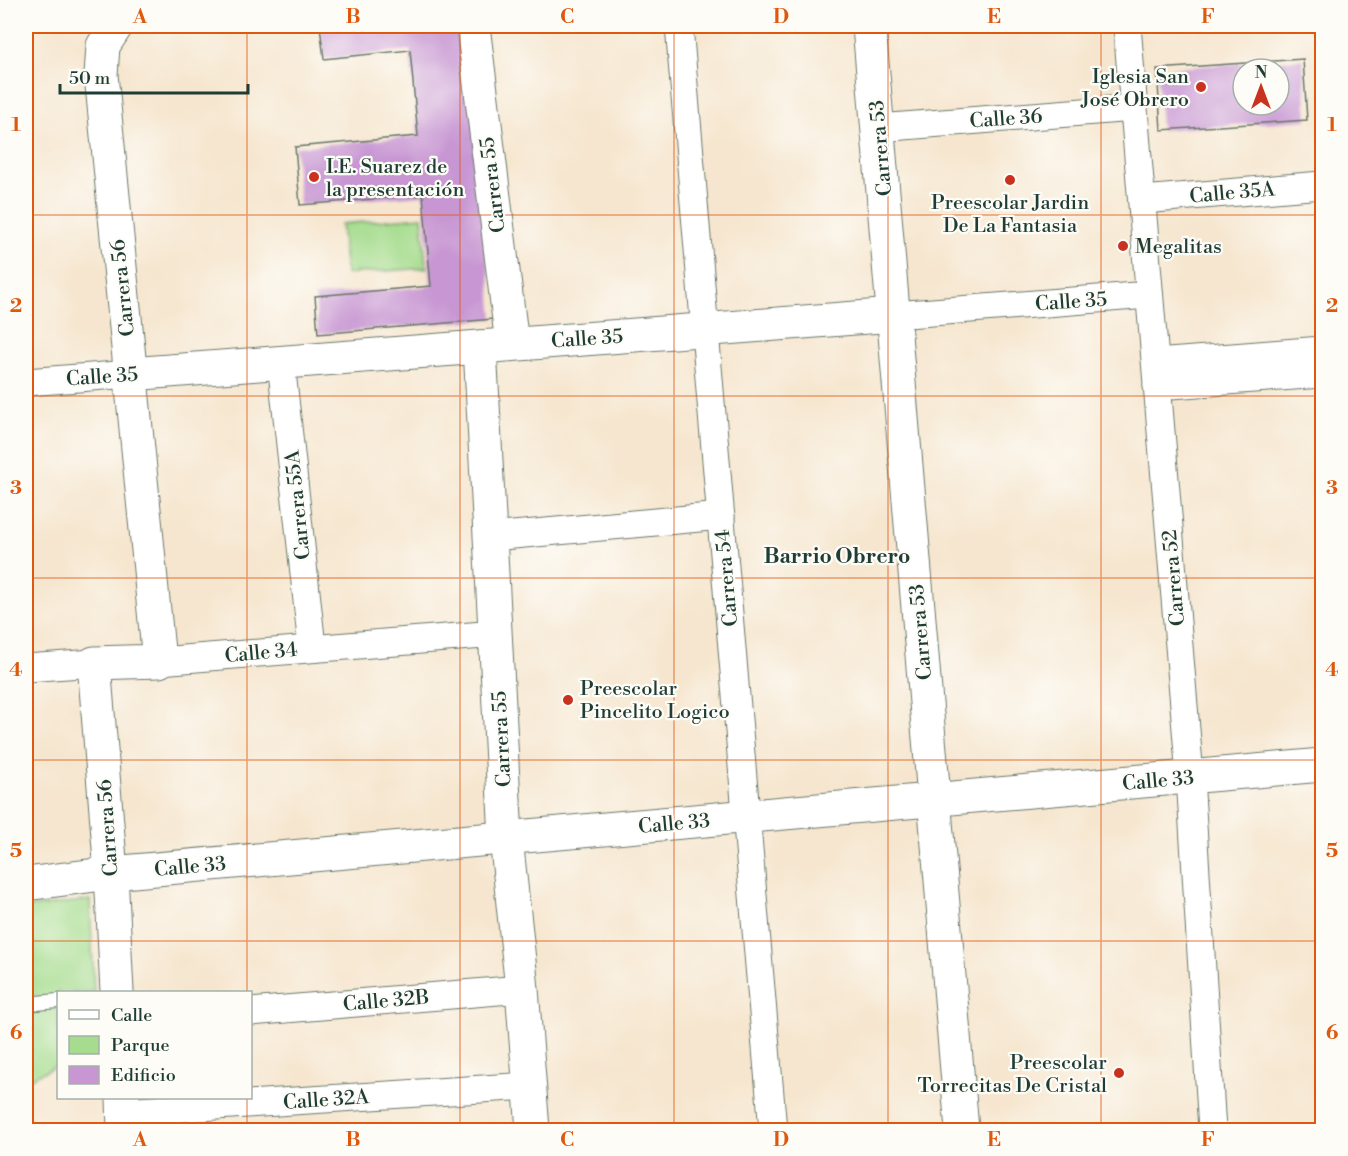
<svg xmlns="http://www.w3.org/2000/svg" width="1348" height="1156" viewBox="0 0 1348 1156" font-family="'Libre Bodoni',serif">
<rect width="100%" height="100%" fill="#fdfcf7"/>
<filter id="ink" filterUnits="userSpaceOnUse"><feTurbulence type="fractalNoise" baseFrequency=".0167" numOctaves="2"/><feDisplacementMap in="SourceGraphic" scale="12" xChannelSelector="R" yChannelSelector="G"/><feConvolveMatrix kernelMatrix="1 2 1 2 8 2 1 2 1" color-interpolation-filters="sRGB"/></filter>
<filter id="wash" filterUnits="userSpaceOnUse"><feTurbulence type="fractalNoise" baseFrequency=".008" numOctaves="4" result="noise"/><feDisplacementMap in="SourceGraphic" scale="24" xChannelSelector="R" yChannelSelector="G"/><feGaussianBlur stdDeviation="1.35" result="paint"/><feColorMatrix in="noise" values="0 0 0 0 0 0 0 0 0 0 0 0 0 0 0 0 0 1.4 0 .05"/><feComposite in="paint" operator="in"/></filter>
<g filter="url(#wash)">
<rect width="100%" height="100%" fill="#f6e6cf"/>
<g fill="#a5dc8d" stroke="#628c60" stroke-width="1.5">
<polygon points="422,217 426,268 346,274 341,224"/>
<polygon points="90,900 94,992 58,992 58,1065 26,1080 26,908"/>
</g>
<g id="blocks">
<g fill="#c897d3" fill-rule="evenodd">
<polygon points="320,26 468,26 493,319 318,334 315,296 431,286 423,195 300,205 295,147 418,136 410,50 324,59"/>
<path d="M 1303,59 L 1307,120 L 1161,130 L 1157,69 ZM 1243,69 L 1279,69 L 1279,105 L 1243,105 Z"/>
</g>
</g>
</g>
<g filter="url(#ink)">
<use href="#blocks" fill-opacity="0" stroke="#6a786a" stroke-width="1.5"/>
<g fill="none" stroke-linecap="round" stroke-linejoin="round">
<defs>
<polyline id="service" points="26,1004 58,1001"/>
<g id="minor">
<polyline points="679,26 773,1130"/>
<polyline points="1127,26 1190,777 1212,1130"/>
<polyline points="878,128 1134,108"/>
<polyline points="1142,200 1322,185"/>
<polyline points="894,315 1148,295"/>
<polyline points="281,362 312,647"/>
<polyline points="1156,363 1322,350"/>
<polyline points="26,382 130,374"/>
<polyline points="1157,386 1322,374"/>
<polyline points="491,537 721,516"/>
<polyline points="159,661 496,634"/>
<polyline points="26,668 94,663"/>
<polyline points="250,1012 522,989"/>
<polyline points="123,1112 528,1086"/>
</g>
<g id="tertiary">
<polyline points="116,26 103,46 101,75 159,661 94,663 111,873 117,992"/>
<polyline points="473,26 512,344"/>
<polyline points="869,26 962,1130"/>
<polyline points="480,347 506,838 522,989 533,1130"/>
<polyline points="130,374 894,315"/>
<polyline points="26,884 111,873 1322,765"/>
<polyline points="123,1098 124,1130"/>
</g>
</defs>
<use href="#service" stroke="#6a786a" stroke-width="16"/>
<use href="#minor" stroke="#6a786a" stroke-width="29"/>
<use href="#tertiary" stroke="#6a786a" stroke-width="35"/>
<use href="#service" stroke="#fff" stroke-width="14"/>
<use href="#minor" stroke="#fff" stroke-width="27"/>
<use href="#tertiary" stroke="#fff" stroke-width="33"/>
</g>
</g>
<path fill="none" stroke="#de580e" stroke-width="1.5" stroke-opacity="0.55" d="M 247,26 L 247,992M 460,26 L 460,1130M 674,26 L 674,1130M 888,26 L 888,1130M 1101,26 L 1101,1130M 26,215 L 1322,215M 26,396 L 1322,396M 26,578 L 1322,578M 26,760 L 1322,760M 26,941 L 1322,941M 247,1098 L 247,1130"/>
<g fill="#c8321e" stroke="#fdfcf7" stroke-width="2">
<circle cx="1201" cy="87" r="6"/>
<circle cx="314" cy="177" r="6"/>
<circle cx="1010" cy="180" r="6"/>
<circle cx="1123" cy="246" r="6"/>
<circle cx="568" cy="700" r="6"/>
<circle cx="1119" cy="1073" r="6"/>
</g>
<g text-anchor="middle" stroke-width="4.5" stroke-linejoin="round" paint-order="stroke">
<g font-size="20" fill="#1f3d34" stroke="#fdfcf7" text-anchor="start">
<text x="1189" y="83" text-anchor="end">Iglesia San<tspan x="1189" dy="23">José Obrero</tspan></text>
<text x="326" y="173">I.E. Suarez de<tspan x="326" dy="23">la presentación</tspan></text>
<text x="1010" y="209" text-anchor="middle">Preescolar Jardin<tspan x="1010" dy="23">De La Fantasia</tspan></text>
<text x="1135" y="253">Megalitas</text>
<text x="580" y="695">Preescolar<tspan x="580" dy="23">Pincelito Logico</tspan></text>
<text x="1107" y="1069" text-anchor="end">Preescolar<tspan x="1107" dy="23">Torrecitas De Cristal</tspan></text>
</g>
<g font-size="20" fill="#1f3d34" stroke="#fdfcf7">
<text transform="translate(1006 118) rotate(-4)" y="7">Calle 36</text>
<text transform="translate(880 148) rotate(-95)" y="7">Carrera 53</text>
<text transform="translate(492 185) rotate(-97)" y="7">Carrera 55</text>
<text transform="translate(1232 192) rotate(-5)" y="7">Calle 35A</text>
<text transform="translate(122 288) rotate(-96)" y="7">Carrera 56</text>
<text transform="translate(1071 301) rotate(-4)" y="7">Calle 35</text>
<text transform="translate(587 338) rotate(-4)" y="7">Calle 35</text>
<text transform="translate(102 376) rotate(-4)" y="7">Calle 35</text>
<text transform="translate(297 505) rotate(-96)" y="7">Carrera 55A</text>
<text transform="translate(726 578) rotate(-95)" y="7">Carrera 54</text>
<text transform="translate(1173 578) rotate(-95)" y="7">Carrera 52</text>
<text transform="translate(920 632) rotate(-95)" y="7">Carrera 53</text>
<text transform="translate(261 652) rotate(-5)" y="7">Calle 34</text>
<text transform="translate(501 739) rotate(-93)" y="7">Carrera 55</text>
<text transform="translate(1158 780) rotate(-5)" y="7">Calle 33</text>
<text transform="translate(674 823) rotate(-5)" y="7">Calle 33</text>
<text transform="translate(107 828) rotate(-94)" y="7">Carrera 56</text>
<text transform="translate(190 866) rotate(-5)" y="7">Calle 33</text>
<text transform="translate(386 1000) rotate(-5)" y="7">Calle 32B</text>
<text transform="translate(326 1099) rotate(-4)" y="7">Calle 32A</text>
</g>
<g font-size="21" font-weight="bold" fill="#1f3d34" stroke="#fdfcf7">
<text x="837" y="563">Barrio Obrero</text>
</g>
</g>
<rect width="1348" height="1156" fill="none" stroke="#fdfcf7" stroke-width="66"/>
<rect x="57" y="991" width="195" height="108" fill="#fdfcf7" stroke="#a4b0a9" stroke-width="1.5"/>
<rect x="69" y="1010" width="30" height="9" fill="#ffffff" stroke="#a4b0a9" stroke-width="1.5"/>
<text x="111" y="1021" font-size="18" fill="#1f3d34">Calle</text>
<rect x="69" y="1036" width="30" height="18" fill="#a5dc8d" stroke="#a4b0a9" stroke-width="1.5"/>
<text x="111" y="1051" font-size="18" fill="#1f3d34">Parque</text>
<rect x="69" y="1066" width="30" height="18" fill="#c897d3" stroke="#a4b0a9" stroke-width="1.5"/>
<text x="111" y="1081" font-size="18" fill="#1f3d34">Edificio</text>
<g transform="translate(1261 87)"><circle r="28" fill="#fdfcf7" stroke="#a4b0a9" stroke-width="1.5"/>
<path d="M0-4.5L10 22L0 15L-10 22Z" fill="#c8321e"/>
<text y="-9" font-size="16" font-weight="bold" text-anchor="middle" fill="#1f3d34">N</text>
</g>
<path d="M60 84v9h188v-9" fill="none" stroke="#1f3d34" stroke-width="3"/>
<text x="69" y="84" font-size="18" fill="#1f3d34" stroke="#fdfcf7" stroke-width="4.5" paint-order="stroke">50 m</text>
<rect x="33" y="33" width="1282" height="1090" fill="none" stroke="#de580e" stroke-width="2"/>
<g font-size="20" text-anchor="middle" font-weight="bold" fill="#de580e">
<text x="140" y="23">A</text>
<text x="353" y="23">B</text>
<text x="567" y="23">C</text>
<text x="781" y="23">D</text>
<text x="994" y="23">E</text>
<text x="1208" y="23">F</text>
<text x="16" y="131">1</text>
<text x="1332" y="131">1</text>
<text x="16" y="312">2</text>
<text x="1332" y="312">2</text>
<text x="16" y="494">3</text>
<text x="1332" y="494">3</text>
<text x="16" y="676">4</text>
<text x="1332" y="676">4</text>
<text x="16" y="857">5</text>
<text x="1332" y="857">5</text>
<text x="16" y="1039">6</text>
<text x="1332" y="1039">6</text>
<text x="140" y="1146">A</text>
<text x="353" y="1146">B</text>
<text x="567" y="1146">C</text>
<text x="781" y="1146">D</text>
<text x="994" y="1146">E</text>
<text x="1208" y="1146">F</text>
</g>
</svg>
